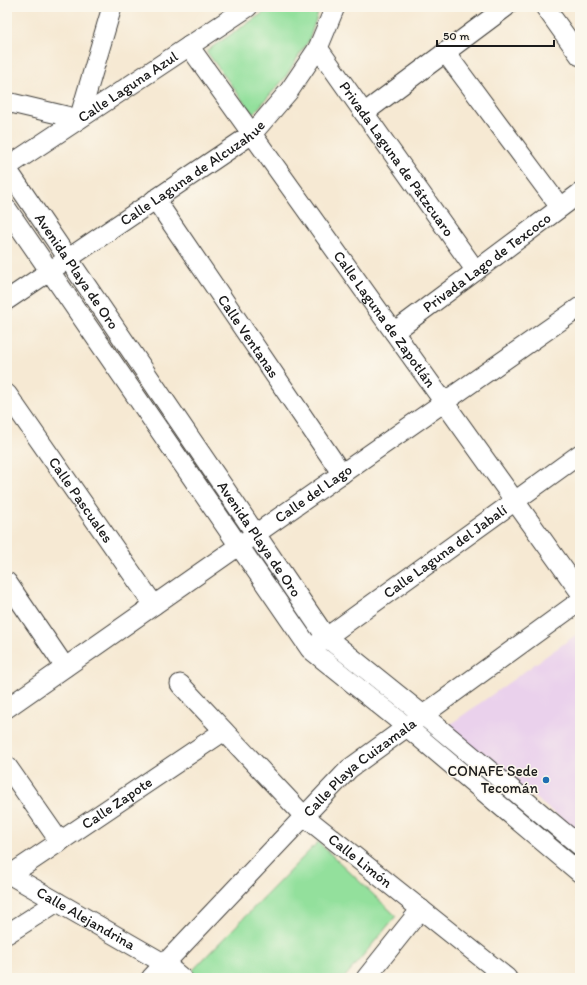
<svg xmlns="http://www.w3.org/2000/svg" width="587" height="985" viewBox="0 0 587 985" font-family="Itim,sans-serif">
<rect width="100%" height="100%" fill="#fbf7ec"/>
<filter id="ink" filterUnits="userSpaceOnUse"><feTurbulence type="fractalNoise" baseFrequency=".025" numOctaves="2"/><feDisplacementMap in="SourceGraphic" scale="8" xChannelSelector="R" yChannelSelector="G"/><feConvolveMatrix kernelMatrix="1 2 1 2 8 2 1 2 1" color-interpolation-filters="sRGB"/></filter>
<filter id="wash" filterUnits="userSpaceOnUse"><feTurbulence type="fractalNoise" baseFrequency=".012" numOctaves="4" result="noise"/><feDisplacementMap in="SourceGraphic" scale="16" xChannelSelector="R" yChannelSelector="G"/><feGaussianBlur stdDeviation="0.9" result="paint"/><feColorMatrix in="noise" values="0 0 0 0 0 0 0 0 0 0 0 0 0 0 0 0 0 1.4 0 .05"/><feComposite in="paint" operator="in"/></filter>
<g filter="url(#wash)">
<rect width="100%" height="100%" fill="#f6e9d3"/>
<polygon fill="#ead1ec" points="580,632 580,833 445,728"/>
<g fill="#93e09c" stroke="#587e5c">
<polygon points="272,7 320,7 309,40 284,79 253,114 206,51"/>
<polygon points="318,842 396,916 344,978 200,978 192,971"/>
</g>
</g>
<g filter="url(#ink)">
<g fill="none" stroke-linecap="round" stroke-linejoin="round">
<defs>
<g id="minor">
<polyline points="545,7 580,56"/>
<path id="s1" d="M 189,46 L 580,592"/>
<path id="s2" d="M 318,48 L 476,271"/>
<polyline points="445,52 560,207"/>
<polyline points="7,102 79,119 112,7"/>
<polyline points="364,113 506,7"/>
<path id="s3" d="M 7,167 L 248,7"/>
<path id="s4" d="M 7,169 L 326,637 L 423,715 L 580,846"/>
<path id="s5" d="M 155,199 L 342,474"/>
<polyline points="7,209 310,649 407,727 580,873"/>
<path id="s6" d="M 7,300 L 252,134 L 289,91 L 318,48 L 335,7"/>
<path id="s7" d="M 394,332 L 580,193"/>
<path id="s8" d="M 7,394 L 154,605"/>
<polyline points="7,582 65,667"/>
<path id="s9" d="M 317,644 L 580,454"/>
<path id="s10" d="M 180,684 L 304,816 L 507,978"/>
<path id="s11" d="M 7,708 L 580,307"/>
<polyline points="7,766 60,842"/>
<path id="s12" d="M 7,873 L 165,964 L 182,978"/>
<path id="s13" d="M 10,875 L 224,731"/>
<polyline points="7,934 57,902"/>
<path id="s14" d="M 151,978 L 349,769 L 580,601"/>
<polyline points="366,978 421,909"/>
</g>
</defs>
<use href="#minor" stroke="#3d3b37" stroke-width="21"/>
<use href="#minor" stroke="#fff" stroke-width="19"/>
</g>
</g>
<circle fill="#1f6fb2" stroke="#fbf7ec" stroke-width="1.5" cx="546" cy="780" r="4"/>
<g text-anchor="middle" stroke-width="3" stroke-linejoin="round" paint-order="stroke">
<g font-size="15" fill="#1c1c1c" stroke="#fbf7ec">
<text dy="5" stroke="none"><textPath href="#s3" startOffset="145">Calle Laguna Azul</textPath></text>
<text dy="5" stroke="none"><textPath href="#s2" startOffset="136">Privada Laguna de Pátzcuaro</textPath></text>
<text dy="5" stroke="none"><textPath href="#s6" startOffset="225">Calle Laguna de Alcuzahue</textPath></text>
<text dy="5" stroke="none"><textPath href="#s7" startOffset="116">Privada Lago de Texcoco</textPath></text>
<text dy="5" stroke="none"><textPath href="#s4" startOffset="124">Avenida Playa de Oro</textPath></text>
<text dy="5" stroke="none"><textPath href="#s1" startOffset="336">Calle Laguna de Zapotlán</textPath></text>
<text dy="5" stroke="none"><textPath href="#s5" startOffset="166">Calle Ventanas</textPath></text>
<text dy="5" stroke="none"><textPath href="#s11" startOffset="374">Calle del Lago</textPath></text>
<text dy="5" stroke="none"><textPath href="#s8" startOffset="129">Calle Pascuales</textPath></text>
<text dy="5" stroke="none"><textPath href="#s4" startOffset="448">Avenida Playa de Oro</textPath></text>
<text dy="5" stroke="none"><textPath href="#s9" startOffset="158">Calle Laguna del Jabalí</textPath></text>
<text dy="5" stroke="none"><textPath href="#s14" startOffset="297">Calle Playa Cuizamala</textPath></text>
<text dy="5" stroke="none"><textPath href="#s13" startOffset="129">Calle Zapote</textPath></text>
<text dy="5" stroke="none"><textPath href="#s10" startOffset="253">Calle Limón</textPath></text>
<text dy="5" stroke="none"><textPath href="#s12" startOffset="91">Calle Alejandrina</textPath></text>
</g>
<g font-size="15" fill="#1c1c1c" stroke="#fbf7ec" text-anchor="end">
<text x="538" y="776">CONAFE Sede<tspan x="538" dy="17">Tecomán</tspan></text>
</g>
</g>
<rect width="587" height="985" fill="none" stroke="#fbf7ec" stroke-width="24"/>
<path d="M437 40v6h117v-6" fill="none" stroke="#1c1c1c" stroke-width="2"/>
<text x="443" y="40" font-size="12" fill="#1c1c1c" stroke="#fbf7ec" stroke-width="3" paint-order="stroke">50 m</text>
</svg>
